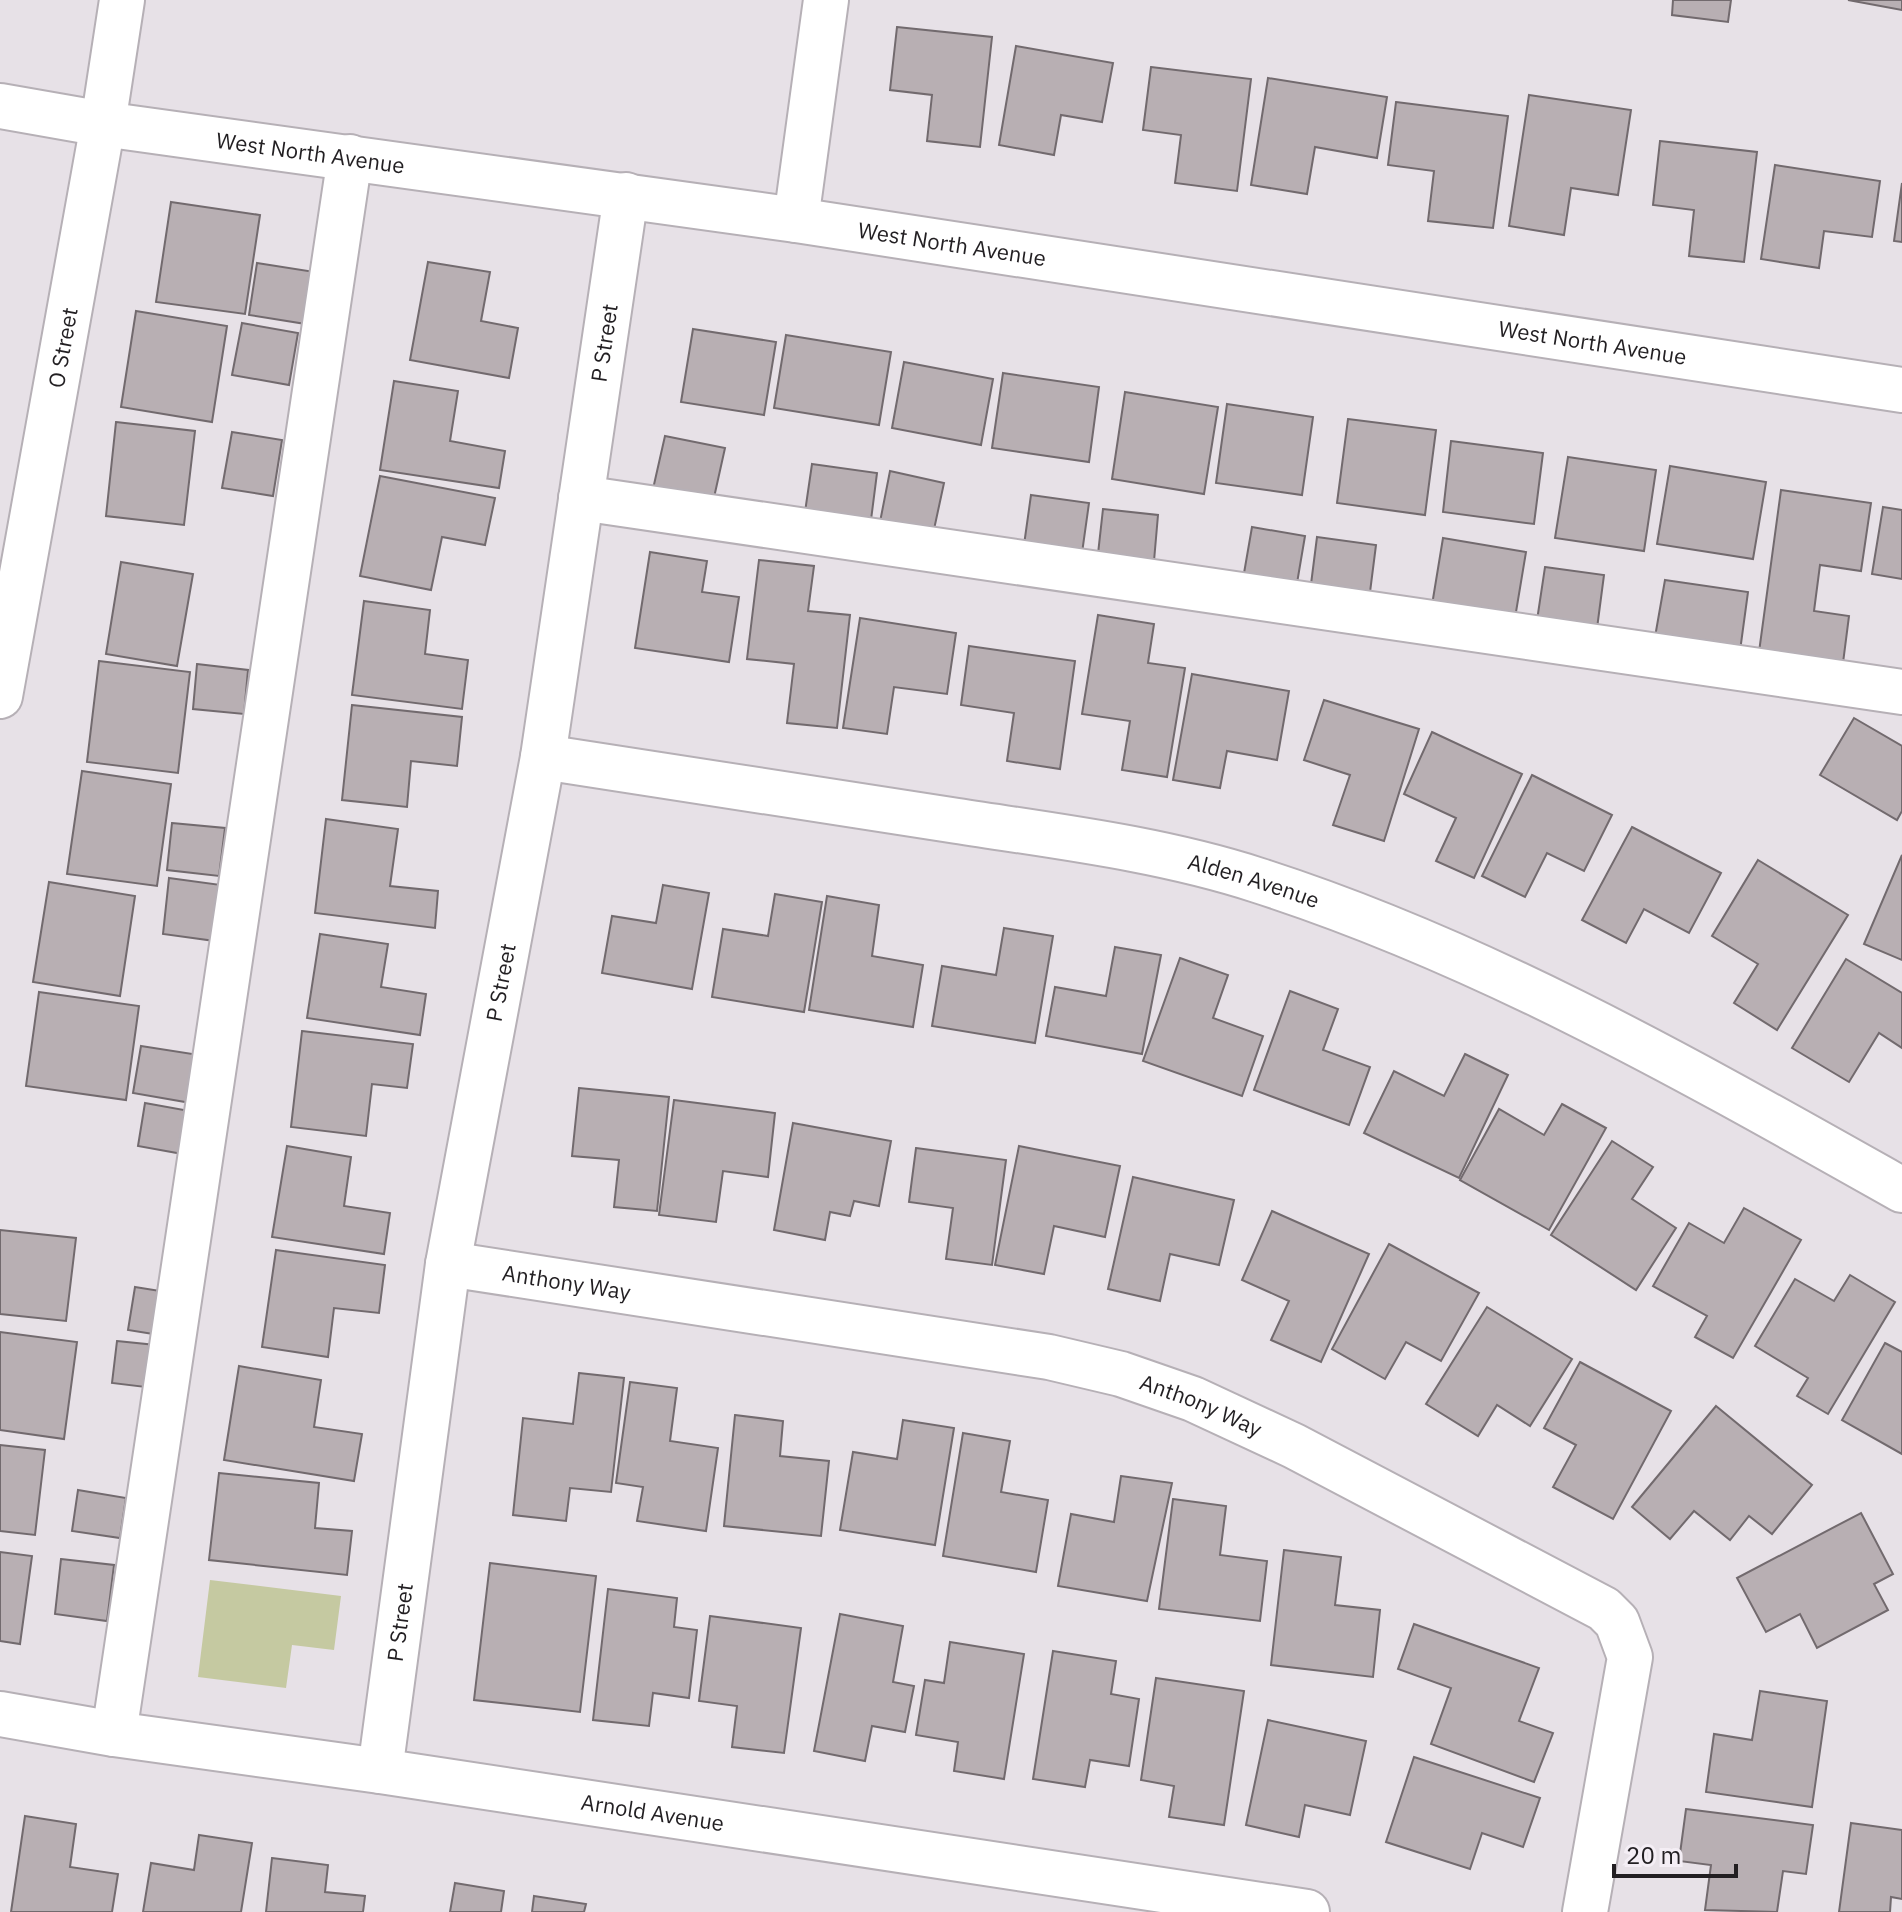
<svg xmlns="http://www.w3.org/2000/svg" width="1902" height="1912" viewBox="0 0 1902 1912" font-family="'IBM Plex Sans',sans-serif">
<rect width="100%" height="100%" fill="#e7e1e7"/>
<polygon fill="#c5c9a1" points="210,1580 341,1596 334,1650 292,1645 286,1688 198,1677"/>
<g fill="#b8afb3" stroke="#726a6e" stroke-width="2">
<polygon points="1673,0 1731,0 1728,22 1672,15"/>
<polygon points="1848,0 1902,0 1902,10"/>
<polygon points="897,27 992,37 980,147 927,141 932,95 890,90"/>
<polygon points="1016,46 1113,63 1102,122 1061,115 1054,155 999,145"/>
<polygon points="1151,67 1251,79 1237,191 1175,183 1181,135 1143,130"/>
<polygon points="1268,78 1387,97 1377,158 1315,147 1307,194 1251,185"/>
<polygon points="1529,95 1631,110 1618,195 1571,188 1564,235 1509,226"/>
<polygon points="1396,102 1508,116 1493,228 1428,221 1434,171 1388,165"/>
<polygon points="1660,141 1757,152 1744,262 1689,256 1694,210 1653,205"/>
<polygon points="1775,165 1880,181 1872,237 1824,231 1819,268 1761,259"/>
<polygon points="1902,183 1902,242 1894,241"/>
<polygon points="171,202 260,215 245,314 156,302"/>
<polygon points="428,262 490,272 481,321 518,328 509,378 410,360"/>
<polygon points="257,263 321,273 312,325 249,315"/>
<polygon points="136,311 227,326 212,422 121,407"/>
<polygon points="242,323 298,333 289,385 232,375"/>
<polygon points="693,329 776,342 764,415 681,402"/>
<polygon points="786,335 891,352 879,425 774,408"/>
<polygon points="904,362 993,379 981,445 892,428"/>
<polygon points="1003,373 1099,387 1089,462 992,448"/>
<polygon points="394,381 458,391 450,441 505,451 499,488 380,470"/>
<polygon points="1125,392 1218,407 1204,494 1112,479"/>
<polygon points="1227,404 1313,417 1302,495 1216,483"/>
<polygon points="1348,419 1436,430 1425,515 1337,503"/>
<polygon points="116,422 195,431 184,525 106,516"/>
<polygon points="232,432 282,440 273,496 222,488"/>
<polygon points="665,436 725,448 713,502 653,489"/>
<polygon points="1451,441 1543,453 1534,524 1443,512"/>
<polygon points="1568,457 1656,470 1644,551 1555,538"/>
<polygon points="812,464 877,473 871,520 805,512"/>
<polygon points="1670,466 1766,482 1753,559 1657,544"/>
<polygon points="890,471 944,483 933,534 880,522"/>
<polygon points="380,476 495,498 485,545 442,537 431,590 360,576"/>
<polygon points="1781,490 1871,503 1861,571 1820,565 1814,611 1849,616 1843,663 1759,652"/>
<polygon points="1031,495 1089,503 1082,553 1024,545"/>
<polygon points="1883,507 1902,510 1902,579 1872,574"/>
<polygon points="1103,509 1158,515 1154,561 1098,554"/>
<polygon points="1252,527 1305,536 1296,589 1243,579"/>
<polygon points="1317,537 1376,545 1369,600 1310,592"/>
<polygon points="1443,538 1526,552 1515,618 1432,605"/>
<polygon points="650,552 707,561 702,592 739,597 729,662 635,648"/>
<polygon points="759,560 814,566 808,611 850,615 837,728 787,723 794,664 747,659"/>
<polygon points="121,562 193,574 177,666 106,654"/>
<polygon points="1545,567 1604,575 1596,636 1536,627"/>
<polygon points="1665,580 1748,592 1740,651 1655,637"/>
<polygon points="364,601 430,610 425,654 468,660 462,709 352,695"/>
<polygon points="1098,615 1154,624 1148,663 1185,668 1167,777 1122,770 1130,721 1082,714"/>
<polygon points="860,618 956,633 947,694 894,687 887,734 843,728"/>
<polygon points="969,646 1075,661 1060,769 1007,761 1014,713 961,705"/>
<polygon points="99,661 190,672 178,773 87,762"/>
<polygon points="197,664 248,670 244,714 193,709"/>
<polygon points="1192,674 1289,691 1277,760 1227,751 1220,788 1173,780"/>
<polygon points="1324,700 1419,729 1384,841 1333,825 1350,775 1304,760"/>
<polygon points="352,705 462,717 457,766 411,761 407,807 342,800"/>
<polygon points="1854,718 1902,746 1902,811 1897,820 1820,775"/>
<polygon points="1432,732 1522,774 1474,878 1436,861 1456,818 1404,794"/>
<polygon points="82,771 171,784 157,886 67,874"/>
<polygon points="1532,775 1612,815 1584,871 1547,853 1525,897 1482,876"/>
<polygon points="326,819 398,829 390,886 438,891 435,928 315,913"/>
<polygon points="172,823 225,828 219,876 167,870"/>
<polygon points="1632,827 1721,873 1689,933 1644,909 1626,943 1582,920"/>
<polygon points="1902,855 1902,960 1864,944"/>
<polygon points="1758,860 1848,915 1777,1030 1734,1003 1758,964 1712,936"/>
<polygon points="169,878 221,885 215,941 163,934"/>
<polygon points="49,882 135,896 120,996 33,982"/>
<polygon points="663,885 709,893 692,989 602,973 612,916 656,923"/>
<polygon points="775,894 822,902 804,1012 712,997 723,929 768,936"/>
<polygon points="827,896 879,905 872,956 923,965 913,1027 809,1010"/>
<polygon points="1004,928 1053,936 1035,1043 932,1026 942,966 996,975"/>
<polygon points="320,934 388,944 381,987 426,994 420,1035 307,1018"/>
<polygon points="1115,947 1161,955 1142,1054 1046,1036 1055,987 1106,996"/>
<polygon points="1180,958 1228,975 1213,1018 1263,1036 1242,1096 1143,1061"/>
<polygon points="1846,959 1902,993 1902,1048 1879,1033 1849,1082 1792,1048"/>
<polygon points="1290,991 1338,1009 1323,1050 1370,1067 1349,1125 1254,1090"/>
<polygon points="39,992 139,1006 126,1100 26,1086"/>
<polygon points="302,1031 413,1044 407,1088 372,1084 366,1136 291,1127"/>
<polygon points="141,1046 199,1055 191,1103 133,1093"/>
<polygon points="1465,1054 1508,1075 1459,1178 1364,1133 1394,1071 1444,1096"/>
<polygon points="579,1088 669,1097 657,1211 614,1207 619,1160 572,1156"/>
<polygon points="674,1100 775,1113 768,1177 723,1171 716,1222 659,1215"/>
<polygon points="145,1103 195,1112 188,1155 138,1146"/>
<polygon points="1562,1104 1606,1128 1549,1230 1460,1180 1499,1109 1544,1135"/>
<polygon points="793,1123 891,1141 879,1206 854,1201 850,1216 830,1212 825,1240 774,1230"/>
<polygon points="1612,1141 1653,1167 1632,1199 1676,1228 1636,1290 1551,1235"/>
<polygon points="287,1146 351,1157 344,1206 390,1213 384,1254 272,1237"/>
<polygon points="1019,1146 1120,1166 1105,1237 1054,1226 1044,1274 995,1265"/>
<polygon points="916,1148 1006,1160 992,1265 946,1259 953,1208 909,1202"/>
<polygon points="1133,1177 1234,1200 1219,1265 1170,1254 1160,1301 1108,1289"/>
<polygon points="1744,1208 1801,1240 1733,1358 1695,1337 1707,1316 1653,1286 1689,1223 1724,1243"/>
<polygon points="1272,1211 1369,1254 1321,1362 1271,1340 1289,1301 1242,1280"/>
<polygon points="0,1230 76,1238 66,1321 0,1314"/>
<polygon points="1389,1244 1479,1293 1441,1361 1406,1342 1385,1379 1332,1349"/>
<polygon points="276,1250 385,1265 379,1313 334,1308 328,1357 262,1347"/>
<polygon points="1850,1275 1895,1302 1828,1414 1797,1396 1808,1378 1755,1346 1795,1279 1834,1301"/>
<polygon points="135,1287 179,1294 172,1337 128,1330"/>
<polygon points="1487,1307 1572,1359 1530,1426 1497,1405 1478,1436 1426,1404"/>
<polygon points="0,1332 77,1342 64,1439 0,1430"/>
<polygon points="117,1341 175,1347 170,1390 112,1383"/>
<polygon points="1885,1343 1902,1352 1902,1454 1842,1420"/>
<polygon points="1580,1362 1671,1411 1613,1519 1553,1487 1576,1445 1544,1428"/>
<polygon points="239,1366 321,1380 314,1427 362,1434 354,1481 224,1460"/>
<polygon points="579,1373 624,1378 611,1492 570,1488 566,1521 513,1515 523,1418 573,1424"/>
<polygon points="630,1382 677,1388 670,1441 718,1448 706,1531 637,1521 643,1487 616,1483"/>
<polygon points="1716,1406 1812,1485 1772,1534 1749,1516 1730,1540 1694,1511 1670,1539 1632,1507"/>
<polygon points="735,1415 783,1421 780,1456 829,1461 821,1536 724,1526"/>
<polygon points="903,1420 954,1428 935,1545 840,1530 853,1452 897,1459"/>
<polygon points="963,1433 1010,1441 1001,1492 1048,1500 1036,1572 943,1556"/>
<polygon points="0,1445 45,1450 35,1535 0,1531"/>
<polygon points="219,1473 319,1483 315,1528 352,1531 347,1575 209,1560"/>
<polygon points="1121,1476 1172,1483 1147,1601 1058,1586 1071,1514 1114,1522"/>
<polygon points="78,1490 126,1498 120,1538 72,1531"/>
<polygon points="1173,1499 1226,1506 1220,1555 1267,1561 1260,1621 1159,1609"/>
<polygon points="1861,1513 1893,1574 1874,1584 1888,1610 1817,1648 1800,1614 1766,1632 1737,1578"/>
<polygon points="1284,1550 1341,1557 1335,1605 1380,1610 1373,1677 1271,1665"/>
<polygon points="0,1552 32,1556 20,1644 0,1641"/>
<polygon points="61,1559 114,1565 107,1621 55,1614"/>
<polygon points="490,1563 596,1576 580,1712 474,1700"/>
<polygon points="608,1589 677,1598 674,1627 697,1630 689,1698 653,1693 649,1726 593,1720"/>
<polygon points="840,1614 903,1626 893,1682 914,1686 905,1732 872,1726 865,1761 814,1751"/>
<polygon points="710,1616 801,1628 784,1753 732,1747 737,1706 699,1701"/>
<polygon points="1414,1624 1539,1668 1519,1721 1553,1733 1534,1782 1431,1744 1451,1688 1398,1669"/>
<polygon points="950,1642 1024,1654 1004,1779 954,1771 958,1742 916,1735 925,1680 944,1683"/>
<polygon points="1053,1651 1116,1661 1111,1694 1139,1699 1129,1766 1090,1760 1085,1787 1033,1779"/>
<polygon points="1156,1678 1244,1691 1224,1825 1169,1817 1174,1786 1141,1780"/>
<polygon points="1760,1691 1827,1701 1812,1807 1706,1792 1714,1734 1752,1740"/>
<polygon points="1268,1720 1366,1741 1350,1815 1305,1805 1299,1837 1246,1825"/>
<polygon points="1414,1757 1540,1798 1523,1847 1482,1833 1470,1869 1386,1842"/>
<polygon points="1686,1809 1813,1825 1806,1874 1783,1871 1777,1912 1705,1910 1711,1865 1679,1861"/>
<polygon points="25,1816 76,1824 70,1867 118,1874 112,1912 11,1912"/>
<polygon points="1851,1823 1902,1830 1902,1899 1891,1897 1890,1912 1839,1912"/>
<polygon points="199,1835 252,1843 241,1912 143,1912 151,1863 194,1870"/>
<polygon points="272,1858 328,1865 325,1892 365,1896 363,1912 266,1912"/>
<polygon points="455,1883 504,1891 501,1912 450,1912"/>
<polygon points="534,1896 586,1904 584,1912 532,1912"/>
</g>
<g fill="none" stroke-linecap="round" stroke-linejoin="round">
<defs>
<g id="minor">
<path id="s1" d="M 0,106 L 103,124 L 796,220 L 1902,390"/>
<polyline points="796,220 826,0"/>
<polyline points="581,498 1902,692"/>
<path id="s2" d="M 0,696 L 103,124 L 122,0"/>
<path id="s3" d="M 543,757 C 679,778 815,799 951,820 C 1053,836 1158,848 1257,880 C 1485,953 1694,1073 1902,1190"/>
<path id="s4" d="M 448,1264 L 1049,1357 L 1121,1374 L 1193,1399 L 1294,1446 L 1604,1609 L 1617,1622 L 1630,1657 L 1585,1912"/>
<path id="s5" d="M 0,1714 L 114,1734 L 380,1771 L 1307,1912"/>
<polyline points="114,1734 350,157"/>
<path id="s6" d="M 380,1771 L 448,1264 L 543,757 L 626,195"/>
</g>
</defs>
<use href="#minor" stroke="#b6b0b6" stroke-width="48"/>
<use href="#minor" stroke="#fff" stroke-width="44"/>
</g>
<g text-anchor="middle" stroke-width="6" stroke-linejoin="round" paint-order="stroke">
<g font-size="22" fill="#221f22" stroke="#f4eef5">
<text dy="8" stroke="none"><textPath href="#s1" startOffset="314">West North Avenue</textPath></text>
<text dy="8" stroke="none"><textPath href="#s1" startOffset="962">West North Avenue</textPath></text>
<text dy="8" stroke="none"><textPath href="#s1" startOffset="1610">West North Avenue</textPath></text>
<text dy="8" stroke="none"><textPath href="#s6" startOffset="1446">P Street</textPath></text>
<text dy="8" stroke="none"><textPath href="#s2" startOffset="354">O Street</textPath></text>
<text dy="8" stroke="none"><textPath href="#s3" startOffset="722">Alden Avenue</textPath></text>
<text dy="8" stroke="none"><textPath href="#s6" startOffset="798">P Street</textPath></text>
<text dy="8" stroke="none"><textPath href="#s4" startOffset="120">Anthony Way</textPath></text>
<text dy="8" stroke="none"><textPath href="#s4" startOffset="768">Anthony Way</textPath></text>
<text dy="8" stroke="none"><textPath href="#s6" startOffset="150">P Street</textPath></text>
<text dy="8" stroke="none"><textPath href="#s5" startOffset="660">Arnold Avenue</textPath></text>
</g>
</g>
<path d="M1614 1864v12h122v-12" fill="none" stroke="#221f22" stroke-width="4"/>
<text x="1626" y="1864" font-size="24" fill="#221f22" stroke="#f4eef5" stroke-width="6" paint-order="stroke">20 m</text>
</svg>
